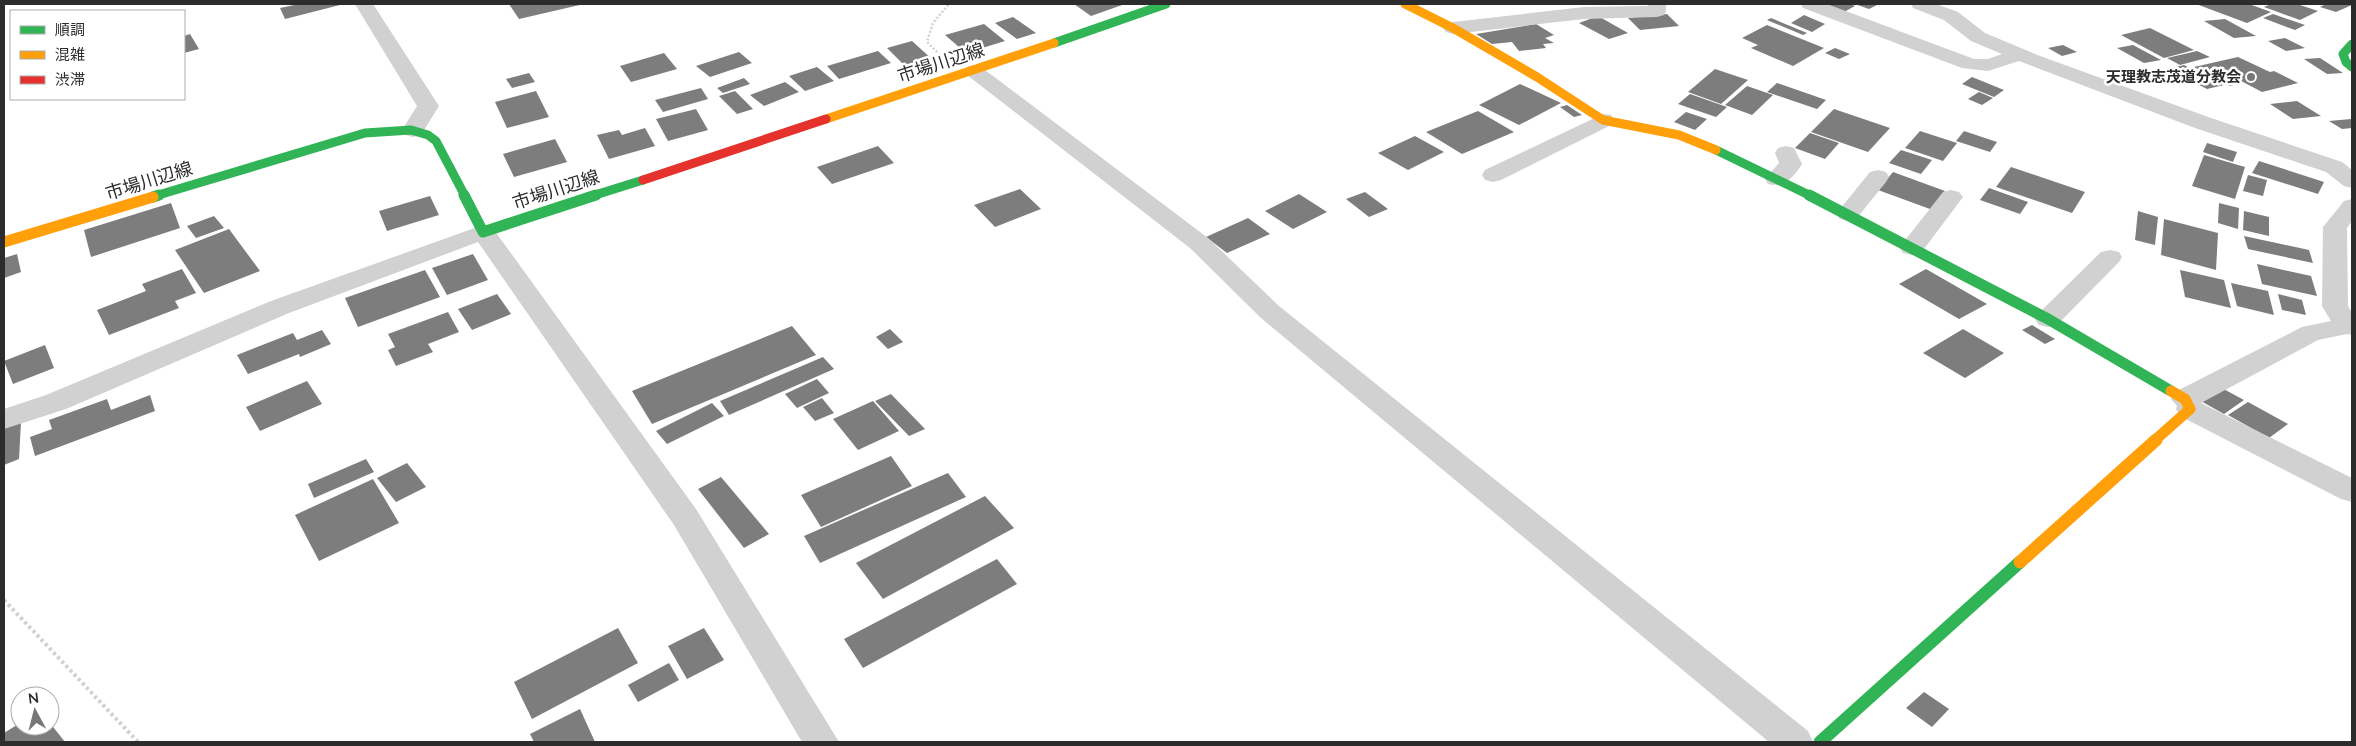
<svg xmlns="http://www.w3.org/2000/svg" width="2356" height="746" viewBox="0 0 2356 746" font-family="Lato,'Noto Sans JP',sans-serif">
<rect width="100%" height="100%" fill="#fff"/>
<g fill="#7d7d7d">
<polygon points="299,4 339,4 340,5 285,19 280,8"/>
<polygon points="509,4 584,4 519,19"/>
<polygon points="1074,4 1125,4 1091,16"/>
<polygon points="1824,4 1850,4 1855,6 1844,12"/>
<polygon points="1855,4 1879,4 1869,9"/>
<polygon points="2196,4 2249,4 2271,12 2247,23"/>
<polygon points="2271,4 2297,4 2318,11 2300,20 2264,7"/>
<polygon points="2326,4 2352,4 2352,5 2336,12 2320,7"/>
<polygon points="1667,14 1679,26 1640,30 1628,18"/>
<polygon points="2273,14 2305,25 2295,30 2263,18"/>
<polygon points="1804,15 1825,24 1812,32 1791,23"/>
<polygon points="1598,16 1628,33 1609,39 1579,23"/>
<polygon points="1013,17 1036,33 1017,39 995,23"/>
<polygon points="1771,18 1807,33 1803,35 1767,20"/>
<polygon points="2225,19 2256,36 2234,38 2204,21"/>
<polygon points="984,24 1005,41 966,53 945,35"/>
<polygon points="1536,24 1554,35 1545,38 1554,43 1543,44 1546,48 1519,51 1512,42 1492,44 1476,34"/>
<polygon points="1767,25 1824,48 1793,66 1751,48 1758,45 1742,38"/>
<polygon points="2150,28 2194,50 2164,58 2121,35"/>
<polygon points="190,34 199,49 184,53 184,36"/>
<polygon points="2285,38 2305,48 2286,51 2268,41"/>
<polygon points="912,41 933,60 907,68 887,48"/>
<polygon points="2063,45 2077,52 2062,56 2048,48"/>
<polygon points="2133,45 2161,60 2144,63 2117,48"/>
<polygon points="1835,48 1850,54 1839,59 1825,53"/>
<polygon points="878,51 891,63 839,79 827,66"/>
<polygon points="2197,51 2210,57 2180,65 2167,58"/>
<polygon points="739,52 752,63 710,77 696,66"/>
<polygon points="664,53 677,69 631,82 620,66"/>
<polygon points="2238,57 2270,72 2274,71 2298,83 2262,92 2243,82 2230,86 2194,67"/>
<polygon points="2320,58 2343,73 2327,74 2304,59"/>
<polygon points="2184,65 2224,85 2207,89 2168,69"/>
<polygon points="817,67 834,81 805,91 789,76"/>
<polygon points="1715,69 1748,80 1721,104 1688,92"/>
<polygon points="529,73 535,82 512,88 506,79"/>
<polygon points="1972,77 2004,90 1994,97 1962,84"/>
<polygon points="744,78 750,84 723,93 717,88"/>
<polygon points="785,82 799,92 764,106 750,95"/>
<polygon points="1777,83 1826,100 1817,109 1767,92"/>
<polygon points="1520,84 1561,103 1519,125 1479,105"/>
<polygon points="1747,86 1773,95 1752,115 1725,105"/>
<polygon points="701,88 708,99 663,112 655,100"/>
<polygon points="536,91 549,117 507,128 495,102"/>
<polygon points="735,91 753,109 737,114 719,96"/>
<polygon points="1979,92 1993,98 1982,105 1968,99"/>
<polygon points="1690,94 1727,107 1716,117 1678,104"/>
<polygon points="2297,101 2321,116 2293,119 2270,104"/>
<polygon points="1567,105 1582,115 1574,117 1560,107"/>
<polygon points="696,109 708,130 668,141 656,119"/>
<polygon points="1834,109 1890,128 1868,152 1811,132"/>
<polygon points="1478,111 1514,132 1462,154 1426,132"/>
<polygon points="1686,112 1707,119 1695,130 1674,122"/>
<polygon points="2351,119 2352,128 2342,129 2329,121"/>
<polygon points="645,128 655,146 609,159 597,135 619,130 622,135"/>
<polygon points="1920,131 1957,143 1943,161 1905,148"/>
<polygon points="1964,131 1997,142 1990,152 1956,141"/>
<polygon points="1810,133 1839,143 1825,159 1795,148"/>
<polygon points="1415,136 1444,152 1408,170 1378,153"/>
<polygon points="555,139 567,162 514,177 503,154"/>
<polygon points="2207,143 2237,152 2233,162 2203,152"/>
<polygon points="878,146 894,163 832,184 817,167"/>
<polygon points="1901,150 1932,160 1921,174 1889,163"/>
<polygon points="2204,155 2245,167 2235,199 2192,186"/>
<polygon points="2259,161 2324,182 2318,194 2252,173"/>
<polygon points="2011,167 2085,192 2072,213 1996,187"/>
<polygon points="1893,172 1945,191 1930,209 1878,190"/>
<polygon points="2248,175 2267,180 2263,196 2243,191"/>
<polygon points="1989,188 2028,202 2020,214 1980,200"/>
<polygon points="1020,189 1041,209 995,227 974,205"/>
<polygon points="1365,192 1388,209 1369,217 1346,199"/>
<polygon points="1299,194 1327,212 1293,229 1265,211"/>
<polygon points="430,196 439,215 387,231 379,211"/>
<polygon points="171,203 180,228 91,257 84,230"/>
<polygon points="2219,203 2239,208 2238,229 2218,223"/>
<polygon points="2138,211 2158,217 2155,245 2135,240"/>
<polygon points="2244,211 2269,217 2269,236 2243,230"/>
<polygon points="214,216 224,228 196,238 187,226"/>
<polygon points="1248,218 1270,234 1227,253 1206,237"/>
<polygon points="2164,219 2218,233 2216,270 2161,255"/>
<polygon points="229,229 260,271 204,293 175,250"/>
<polygon points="2244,236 2309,250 2313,263 2248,249"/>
<polygon points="17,254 21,272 4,278 4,258"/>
<polygon points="473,254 488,280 447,295 432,268"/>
<polygon points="2257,264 2311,276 2317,296 2262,284"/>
<polygon points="182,269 196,293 175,301 179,308 109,335 97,310 146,291 142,284"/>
<polygon points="1926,269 1987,304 1959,319 1899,284"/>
<polygon points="425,270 440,297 358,327 345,298"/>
<polygon points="2180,270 2224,280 2231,308 2185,297"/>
<polygon points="2231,283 2268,291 2274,315 2237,306"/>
<polygon points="497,294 511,314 472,330 458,309"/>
<polygon points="2278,294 2302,300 2306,315 2282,310"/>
<polygon points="448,312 459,332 428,344 433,352 396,366 388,350 395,347 388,334"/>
<polygon points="2032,325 2055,339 2045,344 2022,330"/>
<polygon points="792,326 816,355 652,424 632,391"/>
<polygon points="890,329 903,342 888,349 876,337"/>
<polygon points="1963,329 2004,353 1965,378 1923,353"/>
<polygon points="322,330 331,344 300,357 299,354 248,374 237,355 293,333 297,340"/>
<polygon points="45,345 54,368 13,384 4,361"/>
<polygon points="823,357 834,369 729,415 720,401"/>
<polygon points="817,379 829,393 797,408 785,394"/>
<polygon points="307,381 322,404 260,431 246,407"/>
<polygon points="2218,386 2244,400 2224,414 2199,400"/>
<polygon points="891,394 925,429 909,436 875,401"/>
<polygon points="150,395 155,411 35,456 30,437 52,429 49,420 107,399 111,410"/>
<polygon points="822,398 834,413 815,421 803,407"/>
<polygon points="873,401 899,431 858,450 833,419"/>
<polygon points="2248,402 2288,424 2269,438 2228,415"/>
<polygon points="712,403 724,416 667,444 656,431"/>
<polygon points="21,422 19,459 4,465 4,427"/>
<polygon points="891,456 912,486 821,527 801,495"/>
<polygon points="366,459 374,472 314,498 308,484"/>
<polygon points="407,463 426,487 396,502 377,478"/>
<polygon points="948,473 966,497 820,563 804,536"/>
<polygon points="721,477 769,534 744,548 698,489"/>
<polygon points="373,479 399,523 319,561 295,515"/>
<polygon points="985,496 1014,528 883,599 856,563"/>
<polygon points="997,559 1017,584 863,668 844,639"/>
<polygon points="618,628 638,663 532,719 514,682"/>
<polygon points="704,628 724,660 687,679 668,646"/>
<polygon points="669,663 679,680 638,702 628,685"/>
<polygon points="1924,692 1949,709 1932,727 1906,708"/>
<polygon points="580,709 595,742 534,742 530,734"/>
<polygon points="20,723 20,726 50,726 50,723 65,742 4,742 4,733"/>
</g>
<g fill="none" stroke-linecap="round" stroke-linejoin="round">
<polyline stroke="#d1d1d1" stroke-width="2.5" stroke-dasharray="2 2" stroke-linecap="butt" points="940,55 927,42 933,23 949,4"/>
<polyline stroke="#d1d1d1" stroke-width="4" stroke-dasharray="3 3" stroke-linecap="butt" points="4,600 138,742"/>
<g fill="#d1d1d1" fill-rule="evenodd">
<polygon points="355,4 373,4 439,106 421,135 413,137 405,135 402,130 417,106"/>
<polygon points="1648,4 1666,4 1666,11 1664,15 1657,17 1584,19 1453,34 1446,32 1443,28 1446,24 1453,22 1584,7 1648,6"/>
<polygon points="1801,4 1827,4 1974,59 1988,59 2002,54 1971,41 1944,20 1913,8 1911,4 1936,4 1958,12 1985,33 2040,56 2211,118 2342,162 2352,170 2352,188 2344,186 2326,172 2195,128 2019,61 1988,71 1962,68 1803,8"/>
<polygon points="974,65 981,67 1208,238 1279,306 1808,731 1813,742 1769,742 1261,318 1190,248 967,75 964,71 967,67"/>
<polygon points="1603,114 1611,115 1614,120 1611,125 1501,180 1493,182 1485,180 1482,175 1485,170"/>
<path d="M 1786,146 L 1794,148 L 1802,164 C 1794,177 1784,188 1768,184 L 1765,179 L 1779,163 L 1775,153 L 1778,148 Z"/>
<polygon points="1878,170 1886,172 1889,177 1886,182 1856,219 1848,221 1840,219 1836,214 1840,209 1870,172"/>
<polygon points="1951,190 1959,192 1963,197 1921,253 1912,255 1903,253 1900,248 1903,243 1943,192"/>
<polygon points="2352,199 2352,221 2347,228 2348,306 2352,313 2352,335 2347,334 2318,340 2201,403 2352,478 2352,502 2341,499 2180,416 2176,409 2177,406 2171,399 2175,392 2302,327 2331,321 2322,306 2323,227 2344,201"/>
<polygon points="483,225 492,227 696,509 839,742 802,742 674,525 478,242 289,313 66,409 4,429 4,409 46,395 271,301"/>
<polygon points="2110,250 2119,252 2122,257 2119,262 2057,325 2048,327 2039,325 2035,319 2039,313 2101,252"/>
</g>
<g stroke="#30b455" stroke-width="9">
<polyline points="1054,43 1166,4"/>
<polyline points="2352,44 2343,54 2346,62 2352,67"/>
<polyline points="1716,150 1811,196"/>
<polyline points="155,196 365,133 411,130 428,135 436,141 465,196"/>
<polyline points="592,196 643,180"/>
</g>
<g stroke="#30b455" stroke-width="11">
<polyline points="464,195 483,232 596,195"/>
<polyline points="1809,195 2048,319 2171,391"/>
<polyline points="153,197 159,195"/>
</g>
<polyline stroke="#30b455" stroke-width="13" points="1820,742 2020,562"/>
<g stroke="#ff9f0a" stroke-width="9">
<polyline points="1405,4 1453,28 1537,77 1603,120 1679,135 1716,150"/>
<polyline points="826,119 1054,43"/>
</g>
<g stroke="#ff9f0a" stroke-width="11">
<polyline points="4,242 153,197"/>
<polyline points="2154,441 2190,409 2185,399 2171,391"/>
</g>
<polyline stroke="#ff9f0a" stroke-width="13" points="2020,562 2156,440"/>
<polyline stroke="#e5322d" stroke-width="9" points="643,180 826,119"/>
</g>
<circle fill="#767676" stroke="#fff" stroke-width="2" cx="2251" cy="77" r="5"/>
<g text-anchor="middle" stroke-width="5" stroke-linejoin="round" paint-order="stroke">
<g font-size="15" font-weight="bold" fill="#2c2c2c" stroke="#fff" text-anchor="end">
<text x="2241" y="82">天理教志茂道分教会</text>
</g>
<g font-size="18" fill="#2c2c2c" stroke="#fff">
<text transform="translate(941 63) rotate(-18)" y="6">市場川辺線</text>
<text transform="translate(149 181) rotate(-17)" y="6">市場川辺線</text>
<text transform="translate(556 190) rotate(-18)" y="6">市場川辺線</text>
</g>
</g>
<rect width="2356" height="746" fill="none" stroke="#2c2c2c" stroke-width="10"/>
<rect x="10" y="10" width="175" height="90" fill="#ffffff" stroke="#ababab"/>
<rect x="20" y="26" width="25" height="8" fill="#30b455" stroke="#ababab"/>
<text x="55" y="35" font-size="15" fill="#2c2c2c">順調</text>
<rect x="20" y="51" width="25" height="8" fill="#ff9f0a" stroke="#ababab"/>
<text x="55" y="60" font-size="15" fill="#2c2c2c">混雑</text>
<rect x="20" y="76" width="25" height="8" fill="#e5322d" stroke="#ababab"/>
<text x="55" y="85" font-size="15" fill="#2c2c2c">渋滞</text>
<g transform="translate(35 711) rotate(353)"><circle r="24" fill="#ffffff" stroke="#ababab"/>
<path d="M0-4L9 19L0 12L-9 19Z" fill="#767676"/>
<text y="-8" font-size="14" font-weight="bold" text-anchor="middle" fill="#2c2c2c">N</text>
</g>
</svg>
